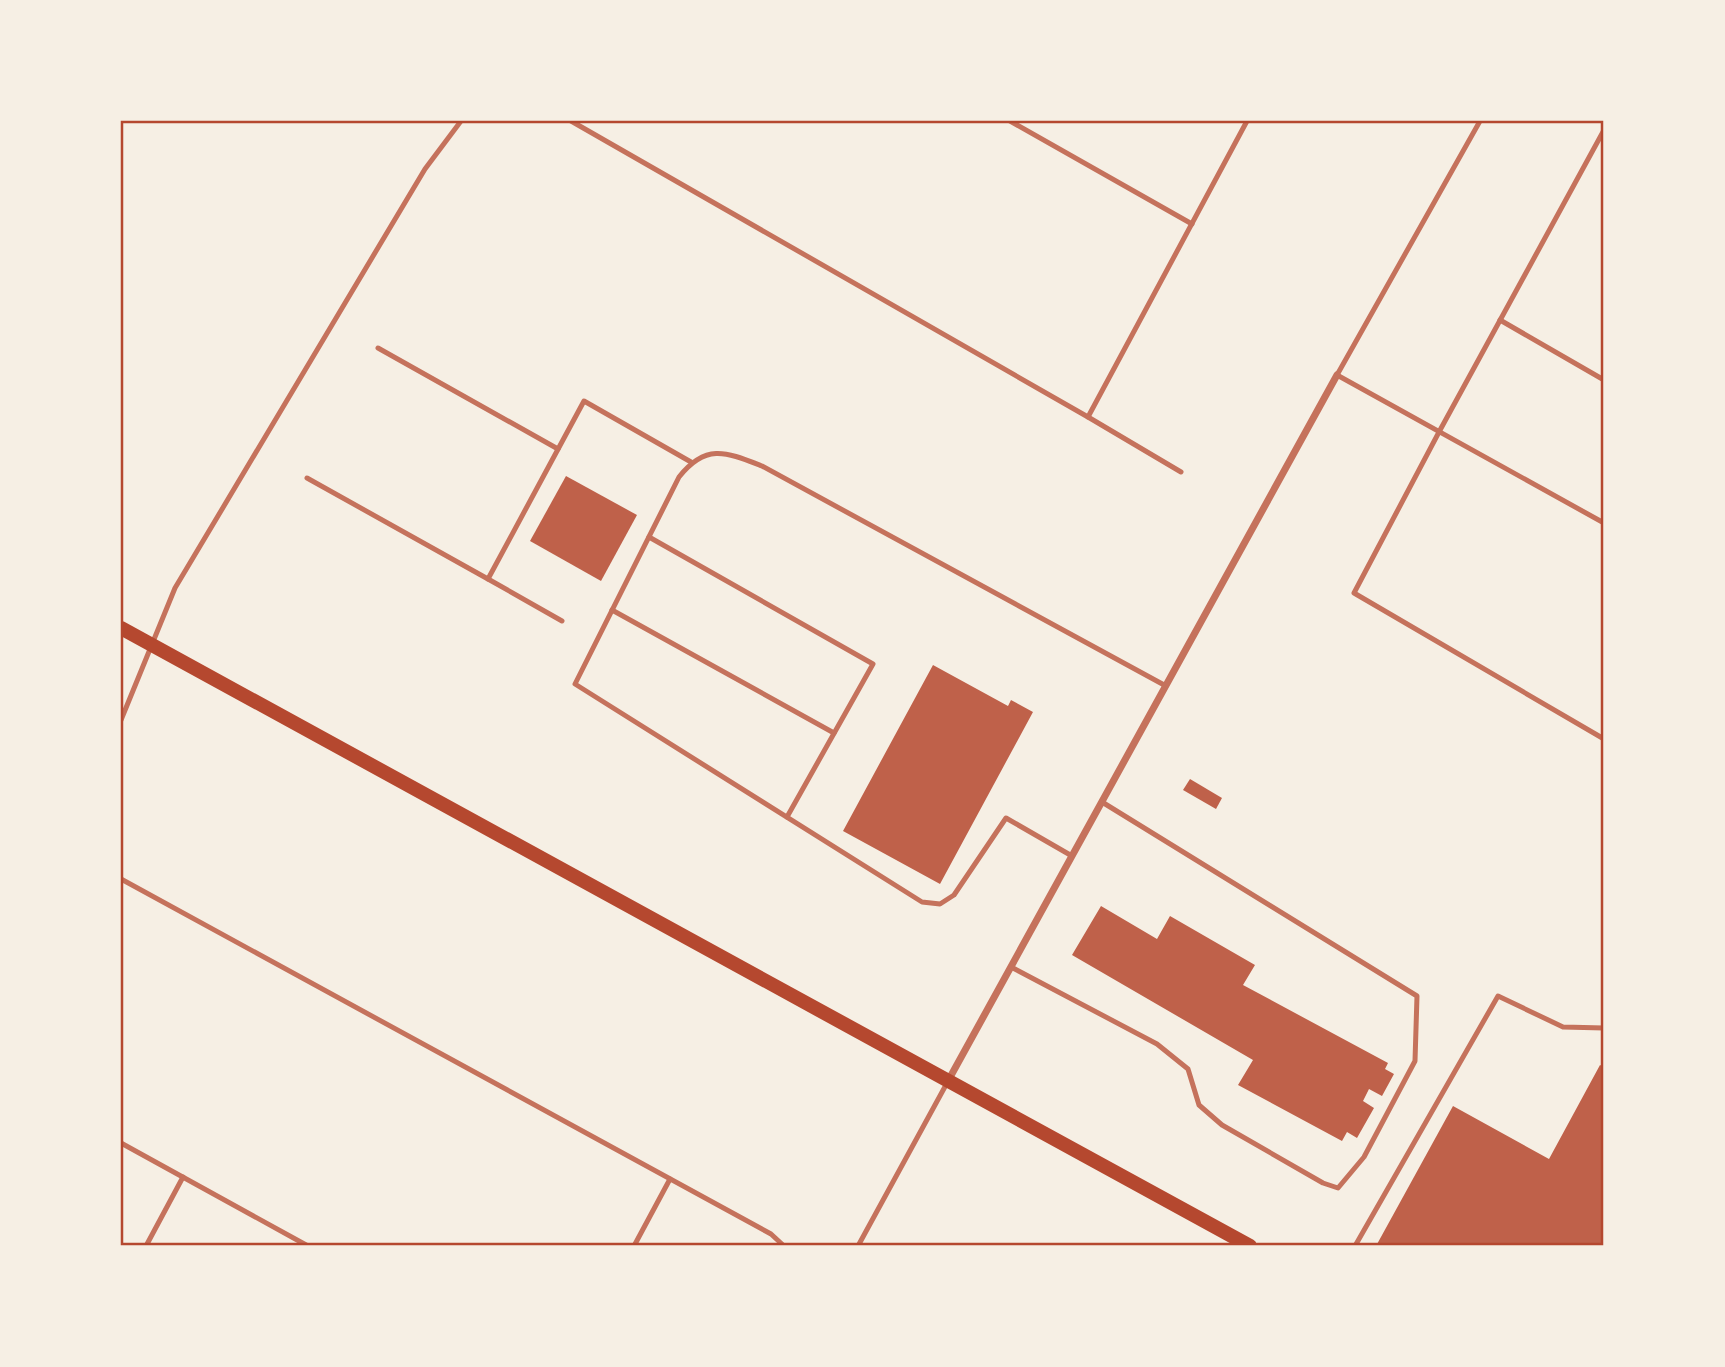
<svg xmlns="http://www.w3.org/2000/svg" width="1725" height="1367" viewBox="0 0 1725 1367" font-family="'Libre Baskerville',serif">
<rect width="100%" height="100%" fill="#f6efe4"/>
<g fill="#bf614a">
<polygon points="566,476 637,515 601,581 530,541"/>
<polygon points="933,665 1008,706 1011,700 1033,712 940,884 843,831"/>
<polygon points="1190,779 1222,798 1216,809 1183,790"/>
<polygon points="1101,906 1157,939 1170,916 1255,965 1243,985 1388,1063 1385,1069 1394,1074 1382,1096 1369,1089 1363,1101 1374,1108 1357,1138 1347,1132 1342,1141 1238,1085 1253,1060 1072,955"/>
<polygon points="1600,1065 1604,1067 1604,1246 1376,1246 1453,1106 1549,1159"/>
</g>
<g fill="none" stroke-linecap="round" stroke-linejoin="round">
<g stroke="#c5725c" stroke-width="5">
<polyline points="571,121 1088,417 1247,121"/>
<polyline points="1010,121 1192,224"/>
<polyline points="1480,121 1337,375 1604,523"/>
<polyline points="1604,130 1439,432 1354,593 1604,739"/>
<polyline points="1500,320 1604,380"/>
<polyline points="378,348 558,449"/>
<polyline points="1088,417 1181,472"/>
<polyline points="307,478 488,579 584,401 691,462"/>
<polyline points="649,537 873,664 787,817"/>
<polyline points="488,579 562,621"/>
<polyline points="612,610 834,733"/>
<polyline points="121,720 175,588 425,169 461,121"/>
<path d="M 1072,856 L 1006,818 L 954,895 L 940,904 L 922,902 L 575,684 L 679,477 C 706,443 726,452 762,466 L 1166,686"/>
<polyline points="121,879 771,1234 784,1246"/>
<polyline points="1011,967 1157,1044 1188,1069 1199,1105 1222,1125 1323,1183 1338,1188 1364,1157 1415,1061 1417,996 1102,802"/>
<polyline points="121,1143 308,1246"/>
<polyline points="146,1246 183,1177"/>
<polyline points="634,1246 670,1179"/>
<polyline points="858,1246 947,1083"/>
<polyline points="1355,1246 1498,996 1563,1027 1604,1028"/>
</g>
<polyline stroke="#c5725c" stroke-width="7" points="948,1081 1337,375"/>
<polyline stroke="#b5482f" stroke-width="14" points="121,628 1250,1246"/>
</g>
<rect width="1725" height="1367" fill="none" stroke="#f6efe4" stroke-width="245"/>
<rect x="122" y="122" width="1480" height="1122" fill="none" stroke="#b5482f" stroke-width="2.5"/>
</svg>
